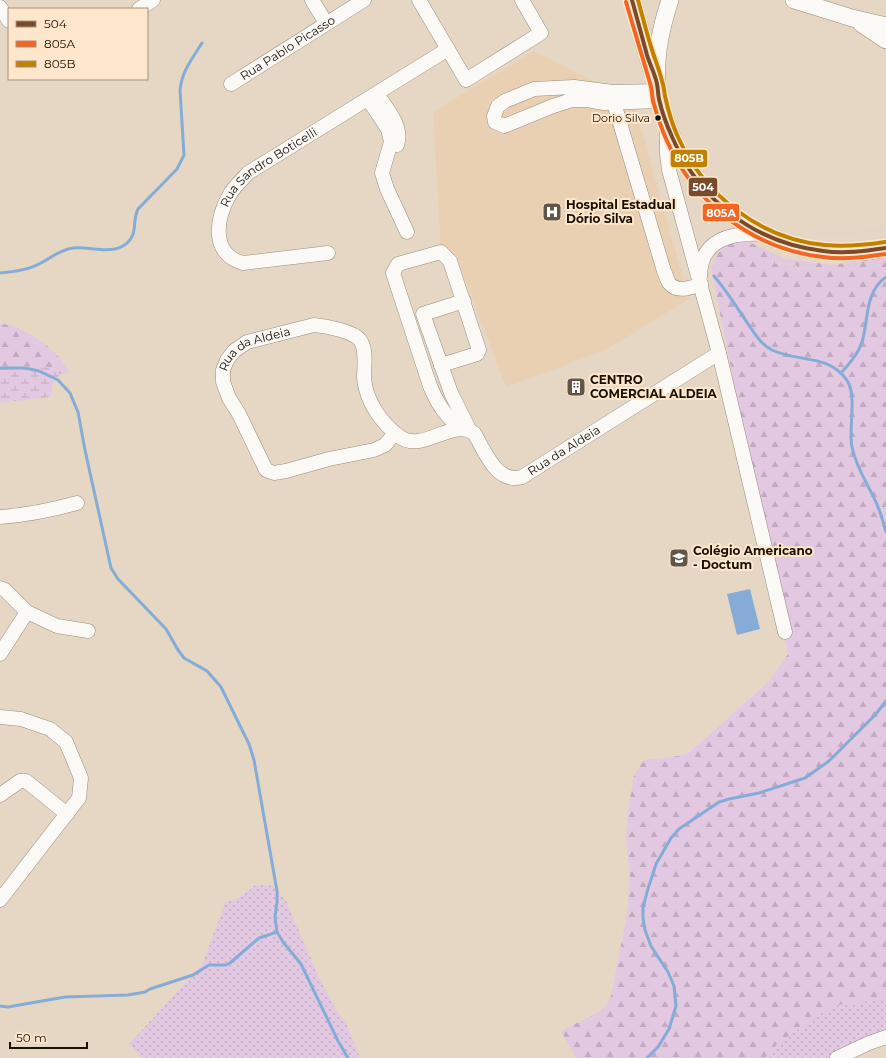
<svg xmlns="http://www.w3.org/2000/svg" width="886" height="1058" viewBox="0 0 886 1058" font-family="Montserrat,sans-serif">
<defs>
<pattern id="grass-dots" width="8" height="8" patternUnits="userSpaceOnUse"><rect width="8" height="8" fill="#e3c8e1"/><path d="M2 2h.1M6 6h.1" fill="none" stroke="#c2abc0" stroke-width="1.8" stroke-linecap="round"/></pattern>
<pattern id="forest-firs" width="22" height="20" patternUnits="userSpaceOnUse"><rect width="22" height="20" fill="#e3c8e1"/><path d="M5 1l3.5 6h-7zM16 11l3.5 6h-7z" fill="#c2abc0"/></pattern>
<pattern id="wetland-marsh" width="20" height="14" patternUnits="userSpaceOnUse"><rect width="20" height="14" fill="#e3c8e1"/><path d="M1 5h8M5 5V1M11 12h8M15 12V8" fill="none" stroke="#c2abc0"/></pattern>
</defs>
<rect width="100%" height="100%" fill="#e6d7c5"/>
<polygon fill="#e9d0b2" points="534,51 592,80 630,89 689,299 606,350 506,387 456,255 441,252 433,112"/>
<g fill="url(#grass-dots)">
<polygon points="255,885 273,886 286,901 318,975 335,1008 347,1025 360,1058 142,1058 129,1044 202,965 225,903 241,897"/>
<polygon points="881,999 886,1000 886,1035 832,1058 765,1058 777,1044 832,1006"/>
</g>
<g fill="url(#forest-firs)">
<polygon points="735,235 740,238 786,259 832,265 886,257 886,1000 881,999 832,1006 777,1044 765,1058 576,1058 561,1031 597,1013 605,1007 611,996 627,915 630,877 626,839 628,811 634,776 644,760 666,758 688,754 769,681 788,654 711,268 717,254"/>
<path d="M 0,324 C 17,323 46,343 57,355 C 62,360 66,367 70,373 L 60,374 L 52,367 L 0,366 Z"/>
</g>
<polygon fill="url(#wetland-marsh)" points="0,366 52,367 60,374 53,383 50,397 0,403"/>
<polygon fill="#85acd6" points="750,589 760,629 737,635 727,594"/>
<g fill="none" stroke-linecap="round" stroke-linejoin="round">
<g stroke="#85acd6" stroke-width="3">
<path d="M 0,273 C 13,272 28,270 39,264 C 51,258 59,250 73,248 C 90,246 113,256 127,243 C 138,234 132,221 138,209 L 177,169 L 184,155 L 180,90 C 182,71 192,59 202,43"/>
<path d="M 714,276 C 726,290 736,306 746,321 C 754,332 759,343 772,350 C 796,362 828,354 846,379 C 858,394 848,428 852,447 C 856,467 867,483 875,500 C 880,510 883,521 886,532"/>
<polyline points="0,368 25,368 39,371 58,380 70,393 78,412 85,450 111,568 118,579 166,629 178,650 184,658 207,671 221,687 249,744 254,760 277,891 277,902 275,917 277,932 283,942 301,964 338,1041 348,1058"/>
<path d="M 841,373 C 849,364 858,354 862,342 C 869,319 864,293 886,277"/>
<polyline points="0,1006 8,1007 65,997 128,995 145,992 150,989 193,975 209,965 226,965 230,963 259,938 277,932"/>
<polyline points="647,1058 658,1047 669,1029 676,1006 674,986 668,972 651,946 645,930 643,918 643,908 647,892 656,864 671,838 679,829 719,802 729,799 759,793 805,778 829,761 875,715 886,701"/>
</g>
<defs>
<g id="minor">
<polyline points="312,0 326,23"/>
<polyline points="419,0 466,80 541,33 522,0"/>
<polyline points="0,7 9,21"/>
<polyline points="139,9 153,0"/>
<path id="s1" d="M 231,84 L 364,0"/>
<polyline points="658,91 613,92 574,87 534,89 505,101 498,106 494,116 495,122 504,126 553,106 572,100 587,100 604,103 660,101"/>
<path d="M 377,94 C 386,108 404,127 397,145"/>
<polyline points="368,99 388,129 391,142 382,173 387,189 407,232"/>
<path d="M 614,103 L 664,271 C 666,275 667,280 669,283 C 677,293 691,288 701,284"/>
<polyline points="667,127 667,154 669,170 719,353 785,632"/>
<path id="s2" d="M 328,253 L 243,263 C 210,254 216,218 230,194 C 234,187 242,180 248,173 L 448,49"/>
<path d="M 700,277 C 700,239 732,232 763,234"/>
<polyline points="464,301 423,314 451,393 469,429"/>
<path d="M 441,365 L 477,354 L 479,350 L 450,261 L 441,252 L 398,264 L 393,273 L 430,386 C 438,405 445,415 461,429"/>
<path id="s3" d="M 395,433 L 385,445 L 374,450 L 329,459 L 286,471 L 274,473 L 266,470 L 239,414 L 229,398 L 223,382 L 223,370 L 227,360 L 234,351 L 247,342 L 314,325 C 325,326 353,331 360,340 C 367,349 364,367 364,378 C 366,401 381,423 400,437 C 422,453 453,418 474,433 C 485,451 496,484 522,477 L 719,353"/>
<path d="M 0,517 C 27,515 52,510 77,503"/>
<polyline points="0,588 5,590 27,612 57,626 88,631"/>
<polyline points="0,654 27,612"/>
<polyline points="0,717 21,719 50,729 66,742 81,778 79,798 0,900"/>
<polyline points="0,795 20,781 26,781 67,814"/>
<polyline points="837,1058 869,1043 886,1037"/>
</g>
<g id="major">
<polyline points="632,0 652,71"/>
<path d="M 670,0 C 661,27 655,55 657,83 C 658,99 663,113 668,127 C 701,218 792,268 886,248"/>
<polyline points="794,0 852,18 886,26"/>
<polyline points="862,24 886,40"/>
</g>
</defs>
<use href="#minor" stroke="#988d7f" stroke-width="15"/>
<use href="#major" stroke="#988d7f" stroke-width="18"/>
<g stroke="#dad5cf" stroke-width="2" stroke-dasharray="2 2" stroke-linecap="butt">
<path d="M 808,233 C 834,234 860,234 886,228"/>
<path d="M 771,262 C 809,268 849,277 886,262"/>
</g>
<use href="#minor" stroke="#fbf9f6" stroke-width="14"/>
<use href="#major" stroke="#fbf9f6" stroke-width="17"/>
<defs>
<path id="bus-1" d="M 632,0 C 637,18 642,37 647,55 C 650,65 655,74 657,84 C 658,89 658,94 659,99 C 662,113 667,126 673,139 C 700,201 755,243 823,251 C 844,254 865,251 886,248"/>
<path id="bus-2" d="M 626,2 C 634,29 642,56 650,83 C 652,89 652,95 653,101 C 657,115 661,128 667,141 C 695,204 753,249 823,257 C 844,260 865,257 886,254"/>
<path id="bus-3" d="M 638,0 C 643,18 647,35 653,53 C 656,62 660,72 662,81 C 664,86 664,91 665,96 C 668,110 672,124 678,137 C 704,195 760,239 825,245 C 845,247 865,245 885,242"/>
</defs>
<use href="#bus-1" stroke="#fde6cb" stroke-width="7"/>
<use href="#bus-2" stroke="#fde6cb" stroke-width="7"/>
<use href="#bus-3" stroke="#fde6cb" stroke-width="7"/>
<use href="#bus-1" stroke="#7a4b2a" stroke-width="4"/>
<use href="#bus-2" stroke="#f26522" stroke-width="4"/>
<use href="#bus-3" stroke="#c08101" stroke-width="4"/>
</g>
<defs>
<symbol id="hospital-square" viewBox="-11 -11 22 22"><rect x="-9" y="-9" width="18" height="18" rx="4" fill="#615648" stroke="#fde6cb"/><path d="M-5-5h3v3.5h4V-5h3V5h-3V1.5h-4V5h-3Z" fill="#fff"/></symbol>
<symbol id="building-square" viewBox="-11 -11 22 22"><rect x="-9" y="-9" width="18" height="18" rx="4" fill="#615648" stroke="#fde6cb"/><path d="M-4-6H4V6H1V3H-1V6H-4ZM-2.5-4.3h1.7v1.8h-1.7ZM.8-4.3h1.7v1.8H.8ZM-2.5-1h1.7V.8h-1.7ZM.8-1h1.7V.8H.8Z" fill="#fff"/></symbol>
<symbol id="school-square" viewBox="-11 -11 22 22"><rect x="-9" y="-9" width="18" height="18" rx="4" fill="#615648" stroke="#fde6cb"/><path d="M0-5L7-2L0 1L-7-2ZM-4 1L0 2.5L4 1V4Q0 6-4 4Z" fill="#fff"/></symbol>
</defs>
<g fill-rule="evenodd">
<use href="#hospital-square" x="541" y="201" width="22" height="22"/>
<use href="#building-square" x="565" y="376" width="22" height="22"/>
<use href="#school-square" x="668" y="547" width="22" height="22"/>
</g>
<circle fill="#1a1105" stroke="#fde6cb" stroke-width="1.5" cx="658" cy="118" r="3.5"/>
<g text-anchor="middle" stroke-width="4" stroke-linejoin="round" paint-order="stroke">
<g font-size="11" fill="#1a1105" stroke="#fde6cb" text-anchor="end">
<text x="650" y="122">Dorio Silva</text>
</g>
<g font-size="12" fill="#1a1105" stroke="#fde6cb">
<text dy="4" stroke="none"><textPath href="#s1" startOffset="67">Rua Pablo Picasso</textPath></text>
<text dy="4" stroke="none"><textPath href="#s2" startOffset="215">Rua Sandro Boticelli</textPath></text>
<text dy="4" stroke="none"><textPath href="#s3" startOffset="290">Rua da Aldeia</textPath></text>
<text dy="4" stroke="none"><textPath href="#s3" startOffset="713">Rua da Aldeia</textPath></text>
</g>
<g font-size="12" font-weight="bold" fill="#1a1105" stroke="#fde6cb" text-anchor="start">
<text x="566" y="209">Hospital Estadual<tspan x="566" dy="14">Dório Silva</tspan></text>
<text x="590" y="384">CENTRO<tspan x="590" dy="14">COMERCIAL ALDEIA</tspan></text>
<text x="693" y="555">Colégio Americano<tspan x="693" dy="14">- Doctum</tspan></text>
</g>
</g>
<g stroke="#fde6cb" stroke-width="1.5">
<rect x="670" y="149" width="38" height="19" rx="4" fill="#c08101"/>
<rect x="688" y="177" width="30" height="20" rx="4" fill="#7a4b2a"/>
<rect x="702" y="203" width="38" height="19" rx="4" fill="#f26522"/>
</g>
<g font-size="11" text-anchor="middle" font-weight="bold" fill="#fff">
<text x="689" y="162">805B</text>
<text x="703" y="191">504</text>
<text x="721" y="217">805A</text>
</g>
<rect x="8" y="8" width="140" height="72" fill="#fde6cb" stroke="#a2917c"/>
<rect x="16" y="21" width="20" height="6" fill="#7a4b2a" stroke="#a2917c"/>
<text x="44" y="28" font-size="12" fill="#1a1105">504</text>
<rect x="16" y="41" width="20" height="6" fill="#f26522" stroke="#a2917c"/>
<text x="44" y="48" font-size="12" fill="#1a1105">805A</text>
<rect x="16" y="61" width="20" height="6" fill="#c08101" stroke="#a2917c"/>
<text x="44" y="68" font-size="12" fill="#1a1105">805B</text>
<path d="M10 1042v6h77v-6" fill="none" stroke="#1a1105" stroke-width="2"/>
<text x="16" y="1042" font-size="12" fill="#1a1105" stroke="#fde6cb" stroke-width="3" paint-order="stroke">50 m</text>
</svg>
